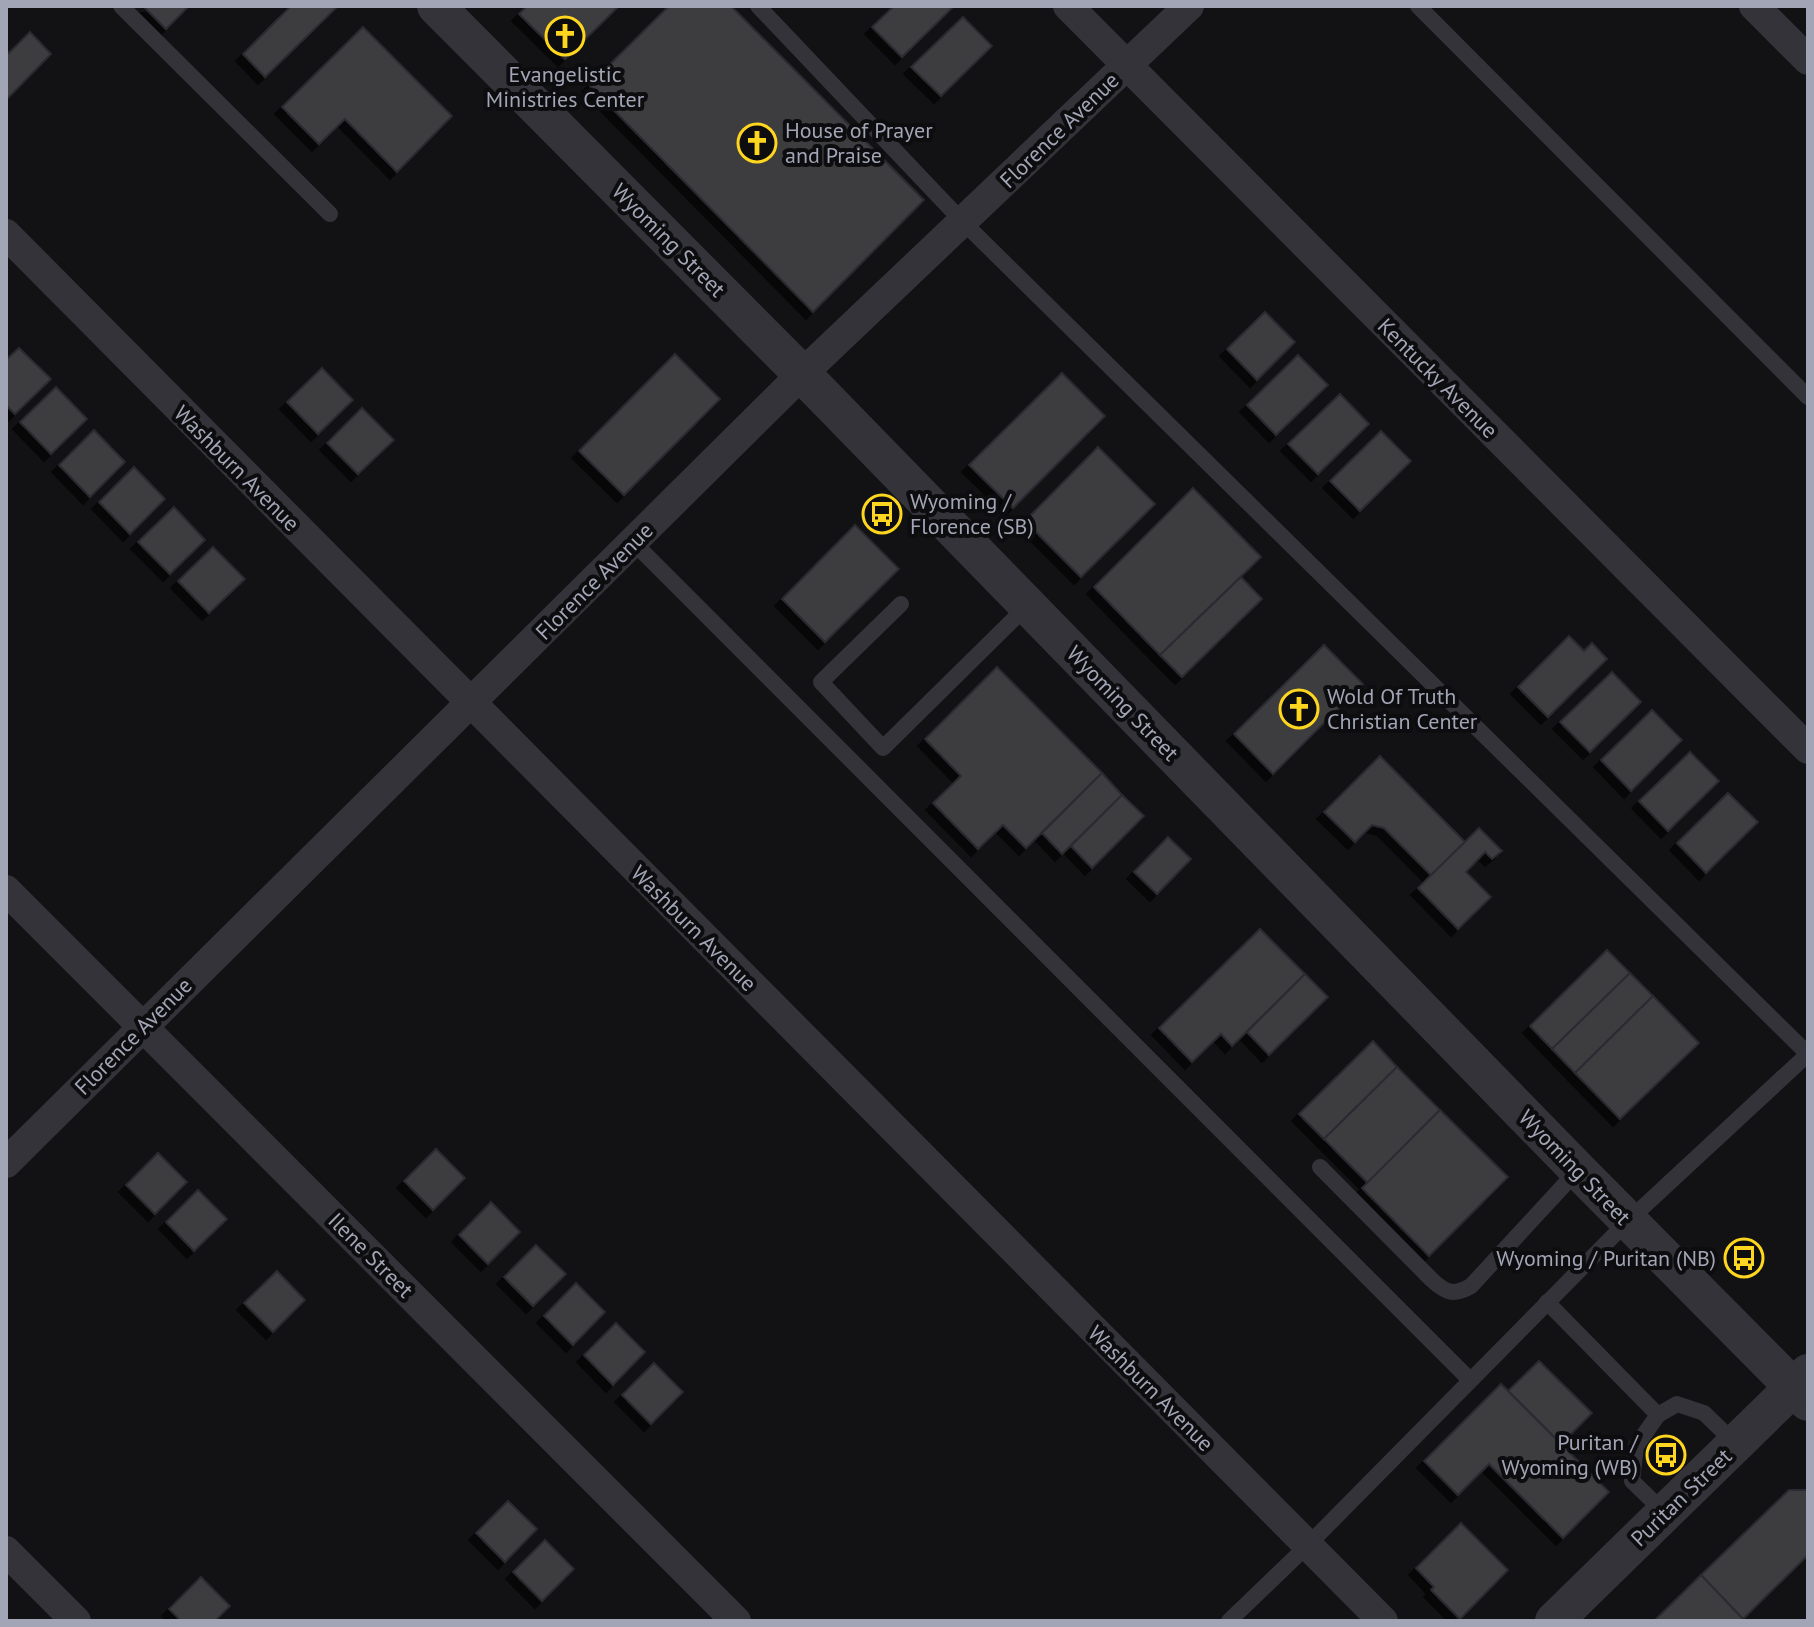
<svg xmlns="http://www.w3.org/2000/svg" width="1814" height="1627" viewBox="0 0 1814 1627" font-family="'PT Sans',sans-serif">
<defs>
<filter id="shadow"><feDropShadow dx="-7" dy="7" stdDeviation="0" flood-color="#0009"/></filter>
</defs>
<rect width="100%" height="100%" fill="#121214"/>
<g fill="#3c3c41" stroke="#2c2c30" stroke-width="2" filter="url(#shadow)">
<polygon points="143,6 189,6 166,29"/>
<polygon points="291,6 337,7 265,77 243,54"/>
<polygon points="527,6 619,6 565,59 519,14"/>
<polygon points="669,6 731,6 924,200 813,312 589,85"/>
<polygon points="894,6 952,6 953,7 902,57 872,27"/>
<polygon points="963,17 992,46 941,96 911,67"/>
<polygon points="363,27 452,116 397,172 345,119 319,144 282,107"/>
<polygon points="30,32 51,54 6,100 6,50 9,53"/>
<polygon points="1265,312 1295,342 1257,380 1227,349"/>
<polygon points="19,348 51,379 15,414 6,405 6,360"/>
<polygon points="675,354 720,399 624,495 579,451"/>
<polygon points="1298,355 1328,385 1276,435 1247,405"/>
<polygon points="322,368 353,400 318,434 287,402"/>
<polygon points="1062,373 1105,416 1013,508 969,465"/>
<polygon points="56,387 87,419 51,454 20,422"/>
<polygon points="1340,394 1369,424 1318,474 1288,444"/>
<polygon points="362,408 394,440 358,474 327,443"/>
<polygon points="94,430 125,462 90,497 59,465"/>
<polygon points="1381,431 1411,461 1360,511 1330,481"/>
<polygon points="1098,447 1155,504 1081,577 1025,521"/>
<polygon points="134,467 165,499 130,534 99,502"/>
<polygon points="1193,488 1261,557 1160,655 1094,587"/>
<polygon points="174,507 205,540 170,574 138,542"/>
<polygon points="855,525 899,569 825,642 782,599"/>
<polygon points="213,547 245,579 209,613 178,581"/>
<polygon points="1241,577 1262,599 1182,677 1160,655"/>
<polygon points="1569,636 1584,651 1592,643 1607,659 1548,717 1518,687"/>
<polygon points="1324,645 1363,684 1273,774 1234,734"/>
<polygon points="997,667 1102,773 1026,848 1003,825 978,849 933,803 961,776 925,739"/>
<polygon points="1612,672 1641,702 1590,752 1560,722"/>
<polygon points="1652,710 1682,740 1631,791 1601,760"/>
<polygon points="1690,752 1719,781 1668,831 1639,801"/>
<polygon points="1380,756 1465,842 1431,875 1384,828 1372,825 1355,842 1324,812"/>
<polygon points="1102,773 1122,795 1062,854 1042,833"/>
<polygon points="1728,793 1758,822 1706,873 1677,843"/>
<polygon points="1122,795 1144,816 1092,868 1071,846"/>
<polygon points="1479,828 1502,851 1492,859 1485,852 1466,872 1491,897 1458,929 1418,888"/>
<polygon points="1168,837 1191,859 1157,894 1134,872"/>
<polygon points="1260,929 1305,974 1232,1046 1221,1034 1192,1062 1159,1028"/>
<polygon points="1607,950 1630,973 1552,1049 1530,1026"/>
<polygon points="1630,973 1653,996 1575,1073 1552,1049"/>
<polygon points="1305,974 1328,997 1269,1055 1247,1032"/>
<polygon points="1653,996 1699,1043 1620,1119 1575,1073"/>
<polygon points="1373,1041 1397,1067 1324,1139 1299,1114"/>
<polygon points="1397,1067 1440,1110 1368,1183 1324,1139"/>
<polygon points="1440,1110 1508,1177 1429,1256 1362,1188"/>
<polygon points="436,1149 465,1178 433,1210 404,1181"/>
<polygon points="158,1153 187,1182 155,1214 126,1185"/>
<polygon points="198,1190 227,1219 194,1251 166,1222"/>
<polygon points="491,1202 520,1232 488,1264 459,1235"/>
<polygon points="536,1245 566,1274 533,1306 504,1277"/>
<polygon points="277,1271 305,1300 273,1332 244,1303"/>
<polygon points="576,1283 605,1312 573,1345 544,1316"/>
<polygon points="616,1323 645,1352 613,1385 584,1355"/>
<polygon points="1539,1361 1592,1413 1561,1444 1508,1391"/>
<polygon points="654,1363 683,1392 651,1424 622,1395"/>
<polygon points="1501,1384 1609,1492 1563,1538 1489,1464 1458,1495 1424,1461"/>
<polygon points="1789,1490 1808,1490 1808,1555 1743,1619 1701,1575"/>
<polygon points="508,1501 537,1529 505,1562 476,1533"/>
<polygon points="1461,1523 1508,1570 1460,1619 1431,1590 1434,1587 1416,1568"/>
<polygon points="545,1540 574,1569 542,1601 513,1572"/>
<polygon points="1701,1575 1743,1619 1740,1621 1654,1621"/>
<polygon points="201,1577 230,1606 215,1621 181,1621 169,1609"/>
</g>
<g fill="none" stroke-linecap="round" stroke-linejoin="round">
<g stroke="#333339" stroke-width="16">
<polyline points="121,6 330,214"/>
<polyline points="758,6 963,222 1808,1054"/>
<polyline points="1418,6 1808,397"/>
<polyline points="633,542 1470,1380"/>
<polyline points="901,604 821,682 883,748 1028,605"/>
<path d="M 1320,1167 L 1432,1280 C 1446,1293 1454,1296 1471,1286 L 1578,1170"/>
<polyline points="1547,1302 1658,1415 1636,1446 1632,1481 1665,1513"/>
<polyline points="1658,1415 1677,1404 1704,1413 1736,1444"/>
<polyline points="1229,1621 1308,1545 1628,1221 1808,1054"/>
</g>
<g stroke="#333339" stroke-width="30">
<polyline points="1068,6 1808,749"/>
<polyline points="1754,6 1808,60"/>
<polyline points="6,234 1383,1621"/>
<polyline points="6,890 736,1621"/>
<polyline points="6,1163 802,374 1189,6"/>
<polyline points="6,1551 76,1621"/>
</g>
<g stroke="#333339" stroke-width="38">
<polyline points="436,6 802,374 1578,1170 1808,1402"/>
<polyline points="1554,1621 1808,1373"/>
</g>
</g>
<defs>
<symbol id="church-ring" viewBox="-11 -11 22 22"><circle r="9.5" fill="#0d0d0f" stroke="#ffd61f" stroke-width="1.5"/><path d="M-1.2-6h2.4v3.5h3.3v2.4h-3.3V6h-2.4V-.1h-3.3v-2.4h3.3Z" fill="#ffd61f"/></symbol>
<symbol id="bus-ring" viewBox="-11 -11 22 22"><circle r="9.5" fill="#0d0d0f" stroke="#ffd61f" stroke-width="1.5"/><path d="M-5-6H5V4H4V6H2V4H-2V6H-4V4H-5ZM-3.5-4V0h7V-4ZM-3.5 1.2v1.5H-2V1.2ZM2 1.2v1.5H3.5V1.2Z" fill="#ffd61f"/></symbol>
</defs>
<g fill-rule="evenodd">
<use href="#church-ring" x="543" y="14" width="44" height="44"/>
<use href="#church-ring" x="735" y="121" width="44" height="44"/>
<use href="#bus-ring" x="860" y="492" width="44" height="44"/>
<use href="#church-ring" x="1277" y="687" width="44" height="44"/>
<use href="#bus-ring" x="1722" y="1236" width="44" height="44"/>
<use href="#bus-ring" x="1644" y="1433" width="44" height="44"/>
</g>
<g text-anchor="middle" stroke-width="8" stroke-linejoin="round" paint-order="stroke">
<g font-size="22" fill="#a2a5b5" stroke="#0d0d0f" text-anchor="start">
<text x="565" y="82" text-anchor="middle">Evangelistic<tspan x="565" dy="25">Ministries Center</tspan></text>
<text x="785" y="138">House of Prayer<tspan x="785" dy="25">and Praise</tspan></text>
<text x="910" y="509">Wyoming /<tspan x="910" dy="25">Florence (SB)</tspan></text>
<text x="1327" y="704">Wold Of Truth<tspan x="1327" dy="25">Christian Center</tspan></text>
<text x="1716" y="1266" text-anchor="end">Wyoming / Puritan (NB)</text>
<text x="1638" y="1450" text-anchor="end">Puritan /<tspan x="1638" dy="25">Wyoming (WB)</tspan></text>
</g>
<g font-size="22" fill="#a2a5b5" stroke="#0d0d0f">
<text transform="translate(1059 130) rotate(-44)" y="8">Florence Avenue</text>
<text transform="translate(669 240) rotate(45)" y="8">Wyoming Street</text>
<text transform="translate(1438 378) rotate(45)" y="8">Kentucky Avenue</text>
<text transform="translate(237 468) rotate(45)" y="8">Washburn Avenue</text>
<text transform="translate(594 581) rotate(-45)" y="8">Florence Avenue</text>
<text transform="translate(1123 703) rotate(46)" y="8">Wyoming Street</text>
<text transform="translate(694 928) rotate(45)" y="8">Washburn Avenue</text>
<text transform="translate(133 1036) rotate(-45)" y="8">Florence Avenue</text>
<text transform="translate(1575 1167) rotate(46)" y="8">Wyoming Street</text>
<text transform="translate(371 1255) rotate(45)" y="8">Ilene Street</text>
<text transform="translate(1151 1388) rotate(45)" y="8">Washburn Avenue</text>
<text transform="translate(1681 1497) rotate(-44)" y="8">Puritan Street</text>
</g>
</g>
<rect width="1814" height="1627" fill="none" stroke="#a2a5b5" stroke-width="16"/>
</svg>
